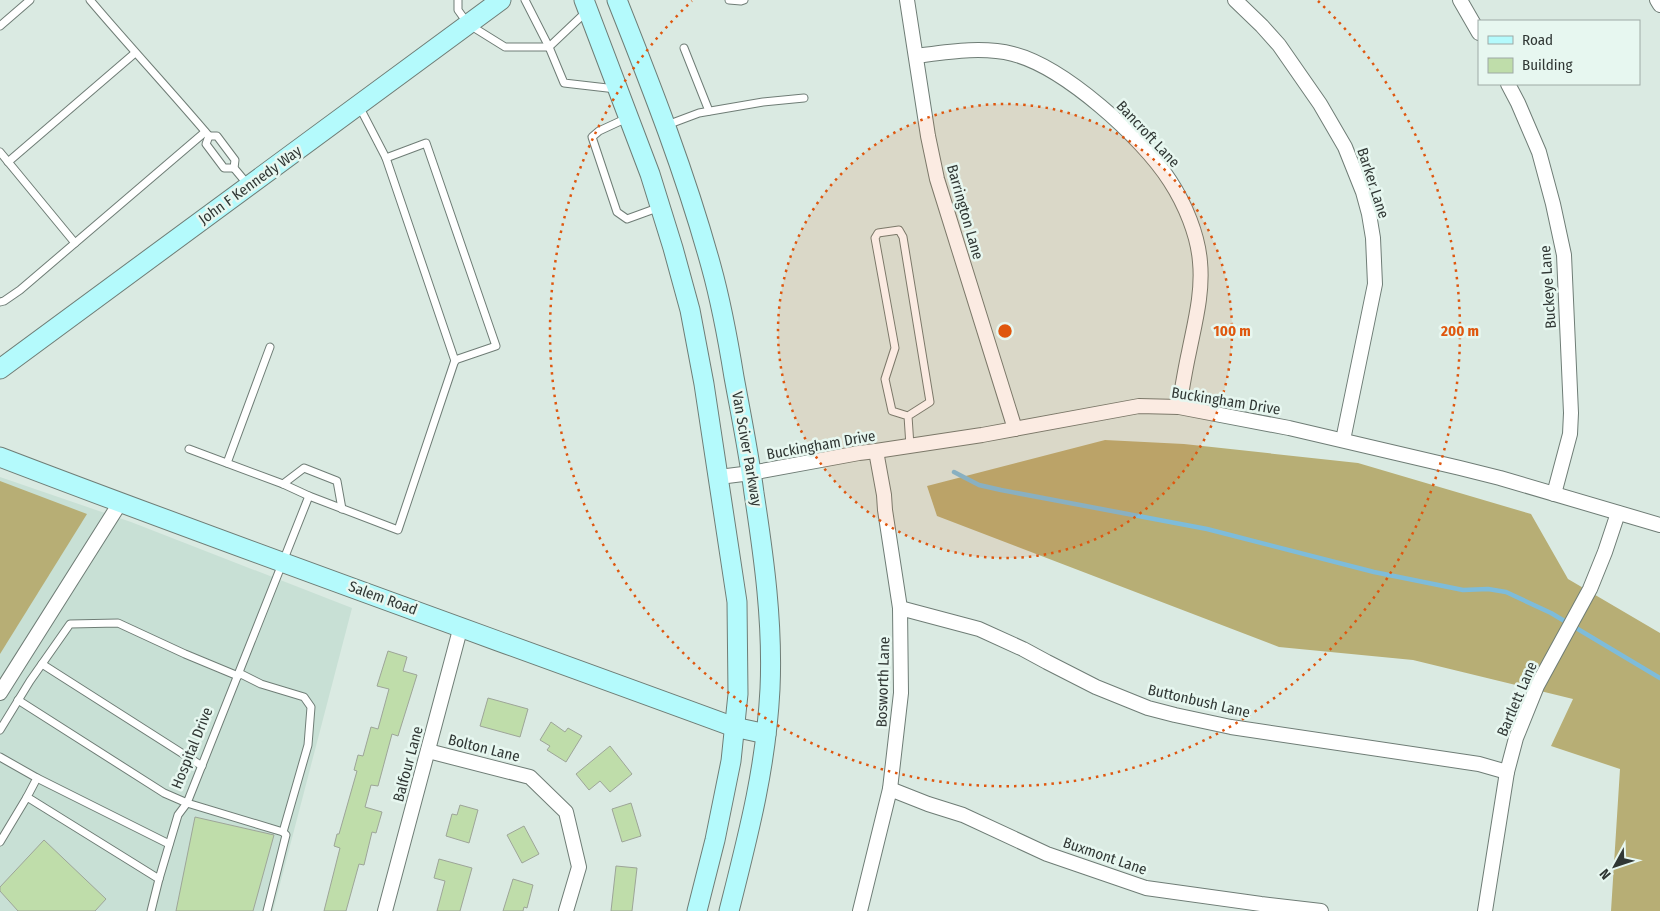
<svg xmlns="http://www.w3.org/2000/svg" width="1660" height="911" viewBox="0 0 1660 911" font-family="'Fira Sans Condensed',sans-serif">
<rect width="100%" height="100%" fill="#daeae2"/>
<polygon fill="#c8e0d5" points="0,477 131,522 352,608 273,911 0,911"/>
<g fill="#b7ae75">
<polygon points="1105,440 1184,444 1358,463 1531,514 1568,579 1660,633 1660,911 1611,911 1620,769 1551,746 1573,699 1413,660 1279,647 937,516 927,486"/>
<polygon points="0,481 87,514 0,654"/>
</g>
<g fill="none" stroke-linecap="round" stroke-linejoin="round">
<polyline stroke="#7ebcda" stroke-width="4.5" points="954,472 979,485 1001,490 1207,529 1374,572 1463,590 1488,589 1506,592 1551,613 1660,678"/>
</g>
<g fill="#bfddaa" stroke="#9da598">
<polygon points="388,651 407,657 403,671 417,675 398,736 392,734 378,786 371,785 365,807 382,812 376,833 372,832 364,865 359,864 346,911 324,911 340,848 334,846 337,834 339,834 357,771 354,770 358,755 363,756 371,727 378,729 389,689 377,686"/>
<polygon points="488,698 528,709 520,737 480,726"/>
<polygon points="551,722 565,732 568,728 582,736 566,762 547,750 550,746 540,740"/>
<polygon points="610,746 632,774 610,792 600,781 589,790 576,774"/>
<polygon points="631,803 641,836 622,842 612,809"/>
<polygon points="460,805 478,810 469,843 446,836 452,814 457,815"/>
<polygon points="195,817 274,835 253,911 176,911"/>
<polygon points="524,826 539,854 522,863 507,835"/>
<polygon points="44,840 106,899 95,911 18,911 0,891 0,887"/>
<polygon points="439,859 472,868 460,911 437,911 445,881 434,878"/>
<polygon points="616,866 637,868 632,911 611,911"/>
<polygon points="513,879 533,885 527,908 524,907 523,911 503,911"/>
</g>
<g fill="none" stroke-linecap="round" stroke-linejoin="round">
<defs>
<g id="lane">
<path d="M 90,0 C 129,46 170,90 209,136"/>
<polyline points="458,0 458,10 468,24 505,47 549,47 586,12"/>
<polyline points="525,0 549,47 564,83 616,89"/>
<polyline points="729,0 741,1 744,0"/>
<polyline points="0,26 30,0"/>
<polyline points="684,48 709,111"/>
<polyline points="627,118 599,131 592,137 617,212 627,219 660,207"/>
<polyline points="667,125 699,113 763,102 804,98"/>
<polyline points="209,136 217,136 235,160 234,168 249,186"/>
<polyline points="209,136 206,144 224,168 234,168"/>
<polyline points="0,152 75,243"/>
<polyline points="386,158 455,361"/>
<polyline points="8,162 135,53"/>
<polyline points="0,302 4,301 20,290 205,132"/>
<polyline points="908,416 892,411 885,379 895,348 875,238 878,233 899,230 903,237 930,402 908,416 910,446"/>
<polyline points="189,449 283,484 309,496"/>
<polyline points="227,463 270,347"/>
<polyline points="283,484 304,468 337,481 342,509"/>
<polyline points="42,664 202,766"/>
<polyline points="239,673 261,684 304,697 311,707 308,745 283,832"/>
<polyline points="0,730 30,681 70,624 118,623 185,654 238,676"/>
<polyline points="0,757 37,778 27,797 159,879 178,815 187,803 164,793 18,700"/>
<polyline points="37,778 169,844"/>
<polyline points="0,842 27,797"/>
<polyline points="151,911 159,879"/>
<polyline points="267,911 286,835 283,832 187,803 309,496 398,530 455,360 496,346 426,143 386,158 359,106"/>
</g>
<g id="street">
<polyline points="907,0 928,136 937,179 1015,429"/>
<polyline points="1235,0 1262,26 1279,45 1320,104 1345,147 1363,192 1369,214 1373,238 1375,284 1343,440"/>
<polyline points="1460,0 1479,33"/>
<polyline points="1657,0 1660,5"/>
<path d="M 916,56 C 947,52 982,46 1013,54 C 1064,67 1142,137 1170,181 C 1185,204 1198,235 1200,262 C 1203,292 1195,322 1189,352 C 1185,370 1182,389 1179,407"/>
<polyline points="1508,84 1518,103 1539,152 1553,204 1564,255 1571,413 1570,434 1554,494"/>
<polyline points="719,477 751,473 859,453 876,451 982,435 1139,406 1179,407 1289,428 1460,468 1500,478 1660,525"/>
<polyline points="900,608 979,629 1023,649 1047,662 1096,687 1148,708 1175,715 1231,727 1479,764 1507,772"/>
<polyline points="0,693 120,503"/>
<polyline points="428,751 530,777 566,812 579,867 566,911"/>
<polyline points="890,789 928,804 963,815 1047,854 1146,888 1261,904 1321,911"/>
<polyline points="385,911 461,626"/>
<polyline points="860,911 890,789 901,693 900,608 885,510 884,495 876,451"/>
<polyline points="1485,911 1507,772 1516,738 1537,686 1590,589 1605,552 1618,513"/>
</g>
<g id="secondary">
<polyline points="584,0 650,174 673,248 690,310 704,384 737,602 738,694 731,761 715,840 697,911"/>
<path d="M 617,0 C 652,88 686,175 711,266 C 721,302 728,340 734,377 C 741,415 749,454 754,493 C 764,558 773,623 770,689 C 766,768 748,836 729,911"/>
<polyline points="0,369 501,0"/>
<path d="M 0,457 C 243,550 489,637 734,727 L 766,734"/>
</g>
</defs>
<use href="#lane" stroke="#6f7d76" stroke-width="9"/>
<use href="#street" stroke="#6f7d76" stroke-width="16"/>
<use href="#secondary" stroke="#6f7d76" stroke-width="21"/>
<use href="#lane" stroke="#fff" stroke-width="7"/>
<use href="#street" stroke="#fff" stroke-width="14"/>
<use href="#secondary" stroke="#b4fafc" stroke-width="19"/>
</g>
<circle cx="1005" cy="331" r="227" fill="#df570e" fill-opacity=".12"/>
<g fill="none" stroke="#df570e" stroke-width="2.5" stroke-dasharray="2.5 5">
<circle cx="1005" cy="331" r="227"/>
<path d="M1318 1A455 455 0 1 1 692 1"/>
</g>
<g text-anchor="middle" stroke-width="5" stroke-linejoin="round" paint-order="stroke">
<g font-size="15" fill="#303734" stroke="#e7f7f0">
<text transform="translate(1148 134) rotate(47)" y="5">Bancroft Lane</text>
<text transform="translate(1373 183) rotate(72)" y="5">Barker Lane</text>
<text transform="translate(250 185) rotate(-36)" y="5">John F Kennedy Way</text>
<text transform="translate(965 212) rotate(74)" y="5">Barrington Lane</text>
<text transform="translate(1548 287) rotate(-94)" y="5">Buckeye Lane</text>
<text transform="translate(1226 401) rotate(9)" y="5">Buckingham Drive</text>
<text transform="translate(821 445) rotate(-10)" y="5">Buckingham Drive</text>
<text transform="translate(747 449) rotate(80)" y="5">Van Sciver Parkway</text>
<text transform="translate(383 598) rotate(20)" y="5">Salem Road</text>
<text transform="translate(883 682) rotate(-88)" y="5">Bosworth Lane</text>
<text transform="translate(1517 699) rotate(-67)" y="5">Bartlett Lane</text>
<text transform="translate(1199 701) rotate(13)" y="5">Buttonbush Lane</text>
<text transform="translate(192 748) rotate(-68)" y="5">Hospital Drive</text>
<text transform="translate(484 748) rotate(14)" y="5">Bolton Lane</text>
<text transform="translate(408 764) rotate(-75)" y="5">Balfour Lane</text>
<text transform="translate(1105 856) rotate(19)" y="5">Buxmont Lane</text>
</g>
</g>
<circle cx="1005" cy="331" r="8" fill="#df570e" stroke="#e7f7f0" stroke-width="2.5"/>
<g font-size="15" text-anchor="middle" font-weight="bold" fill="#df570e" stroke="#e7f7f0" stroke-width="5" stroke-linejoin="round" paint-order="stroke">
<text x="1232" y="336">100 m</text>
<text x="1460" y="336">200 m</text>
</g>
<rect x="1478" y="20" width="162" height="65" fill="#e7f7f0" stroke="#9eaaa5"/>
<rect x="1488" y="36" width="25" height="8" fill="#b4fafc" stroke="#9eaaa5"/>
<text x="1522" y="45" font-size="15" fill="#303734">Road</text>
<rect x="1488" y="58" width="25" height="15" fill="#bfddaa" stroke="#9eaaa5"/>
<text x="1522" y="70" font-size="15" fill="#303734">Building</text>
<g transform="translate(1615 866) rotate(230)" stroke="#e7f7f0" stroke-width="4" paint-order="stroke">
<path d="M0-4L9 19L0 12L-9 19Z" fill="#303734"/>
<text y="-8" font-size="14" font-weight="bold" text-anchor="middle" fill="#303734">N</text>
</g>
</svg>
